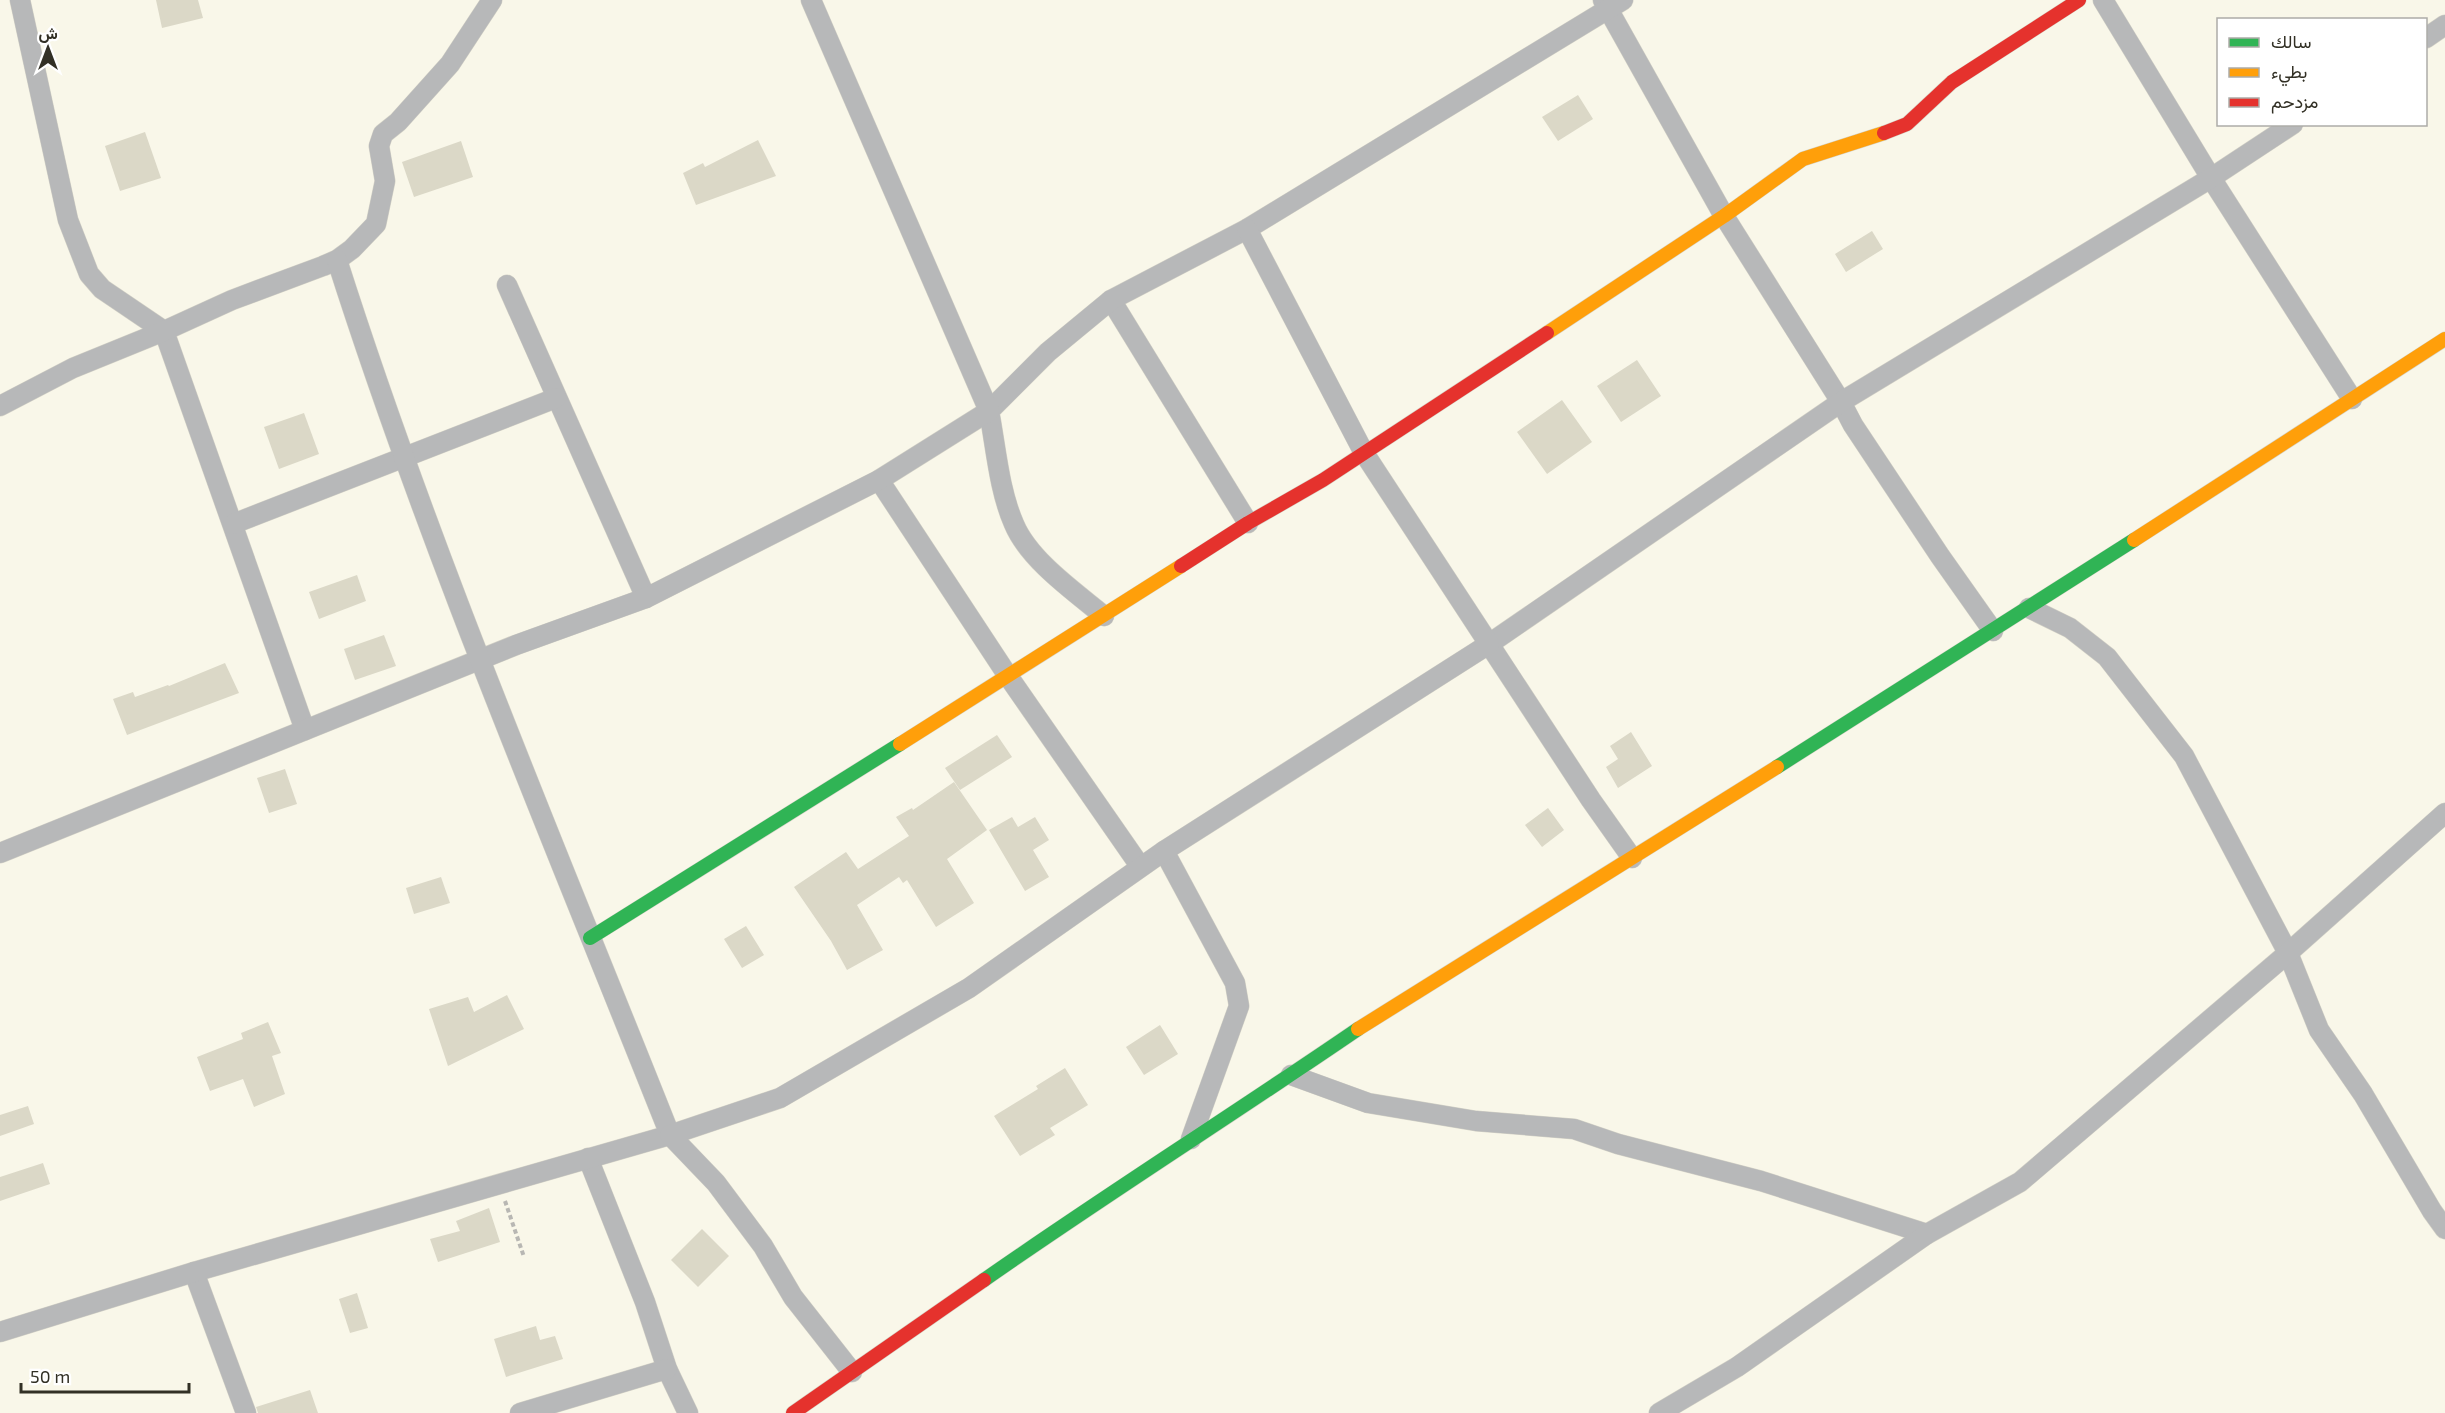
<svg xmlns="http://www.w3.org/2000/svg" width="2445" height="1413" viewBox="0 0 2445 1413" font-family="'Exo 2',Vazirmatn,sans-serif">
<rect width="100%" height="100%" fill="#f9f7e9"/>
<g fill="#dbd8c7">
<polygon points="156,0 198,0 203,18 162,28"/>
<polygon points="1578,95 1593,119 1558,141 1542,117"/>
<polygon points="145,132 161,178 120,191 105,146"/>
<polygon points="758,140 776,176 696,205 683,173 703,163 705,167"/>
<polygon points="461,141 473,177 414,197 402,162"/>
<polygon points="1872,231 1883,249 1846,272 1835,254"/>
<polygon points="1637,360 1661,396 1621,422 1597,386"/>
<polygon points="1562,400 1592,442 1547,474 1517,432"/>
<polygon points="304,413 319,454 279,469 264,427"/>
<polygon points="357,575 366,601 319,619 309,592"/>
<polygon points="384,635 396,666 355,680 344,649"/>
<polygon points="225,663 239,693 127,735 113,699 133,692 135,697 168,685 169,686"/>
<polygon points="1631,732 1652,766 1618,788 1606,767 1618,759 1610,746"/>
<polygon points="997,735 1012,757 960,790 945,768"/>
<polygon points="285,769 297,804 269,813 257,778"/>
<polygon points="954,782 987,830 947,859 974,903 936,927 907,880 903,883 899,877 857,905 883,950 847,970 831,941 794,887 846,852 858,869 909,836 896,817 912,808 913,810"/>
<polygon points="1548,808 1564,830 1542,847 1525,825"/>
<polygon points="1012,817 1018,827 1035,817 1049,840 1033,850 1049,877 1025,891 989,830"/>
<polygon points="441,877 450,903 414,914 406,888"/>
<polygon points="746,926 764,955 742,968 724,939"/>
<polygon points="507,995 524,1029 448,1066 429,1009 468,997 474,1012"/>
<polygon points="268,1022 281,1053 272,1056 285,1094 254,1107 243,1079 210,1091 197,1057 243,1039 241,1033"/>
<polygon points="1160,1025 1178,1054 1144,1075 1126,1047"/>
<polygon points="1065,1068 1088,1105 1050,1128 1055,1135 1020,1156 994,1116 1038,1089 1036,1086"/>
<polygon points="28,1106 34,1124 0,1136 0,1115"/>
<polygon points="43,1163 50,1184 0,1201 0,1177"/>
<polygon points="489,1208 500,1242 438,1262 430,1239 460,1231 456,1221"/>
<polygon points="702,1229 729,1256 698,1287 671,1260"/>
<polygon points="357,1293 368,1328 350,1333 339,1299"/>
<polygon points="536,1326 540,1340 555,1336 563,1359 506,1377 494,1339"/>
<polygon points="310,1390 318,1413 258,1413 256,1407"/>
</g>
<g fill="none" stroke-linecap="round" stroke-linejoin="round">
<defs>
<g id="street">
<polyline points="20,0 68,220 89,274 102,289 164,331 305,730"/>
<polyline points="1603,0 1724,216 1841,402 1853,425 1940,556 1993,631"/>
<polyline points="2103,0 2211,178 2352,399"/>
<polyline points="2426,38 2445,25"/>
<polyline points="507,285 646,598"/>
<polyline points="1111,300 1248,523"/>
<polyline points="0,406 73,368 164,331 232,300 323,266 337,260 352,249 376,224 385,181 379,146 383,134 398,122 450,64 492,0"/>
<polyline points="879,480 1008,676 1140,866"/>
<polyline points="233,524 556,398"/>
<polyline points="2029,608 2070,628 2107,657 2184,756 2288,953 2319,1030 2363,1094 2432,1211 2445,1229"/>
<path d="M 1104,616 C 1075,592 1029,560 1014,524 C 999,490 996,448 989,411 L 1048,352 L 1111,300 L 1247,229 L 1623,0"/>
<polyline points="1164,851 1235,983 1239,1006 1191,1139"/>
<polyline points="0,853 516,645 646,598 879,480 989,411 811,0"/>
<polyline points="1632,858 1591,800 1489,644 1841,402 2211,178 2293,124"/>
<polyline points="1291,1075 1368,1103 1476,1121 1574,1129 1618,1144 1761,1181 1927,1234"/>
<polyline points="588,1158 645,1302 667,1369 688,1413"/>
<polyline points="194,1272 246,1413"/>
<path d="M 0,1332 L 194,1272 L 670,1135 C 555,845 432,558 337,260"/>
<polyline points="852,1372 793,1297 763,1246 716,1183 670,1135 780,1098 969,988 1164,851 1489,644 1364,453 1247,229"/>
<polyline points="520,1413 667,1369"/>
<polyline points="1659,1413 1737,1367 1927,1234 2020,1182 2288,953 2445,813"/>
</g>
<g id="fast">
<polyline points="1777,767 2134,540"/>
<polyline points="590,938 900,744"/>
<path d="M 984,1280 C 1107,1194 1234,1114 1358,1029"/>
</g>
<g id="slow">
<polyline points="1547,333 1724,216 1803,159 1884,133"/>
<polyline points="2134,540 2445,339"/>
<polyline points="900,744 1181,566"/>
<polyline points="1358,1029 1777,767"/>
</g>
<g id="jam">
<polyline points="1884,133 1907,124 1952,82 2079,0"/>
<polyline points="1181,566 1248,523 1323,480 1547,333"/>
<polyline points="793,1413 984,1280"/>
</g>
</defs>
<use href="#street" stroke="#d4d2c7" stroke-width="21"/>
<use href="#fast" stroke="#d4d2c7" stroke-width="15"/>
<use href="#slow" stroke="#d4d2c7" stroke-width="15"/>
<use href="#jam" stroke="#d4d2c7" stroke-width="15"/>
<polyline stroke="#b8b7b3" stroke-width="4" stroke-dasharray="4.5 3" stroke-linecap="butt" points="505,1201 524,1257"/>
<use href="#street" stroke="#b7b8b9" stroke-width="20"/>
<use href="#fast" stroke="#30b455" stroke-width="14"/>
<use href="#slow" stroke="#ff9f0a" stroke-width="14"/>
<use href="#jam" stroke="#e5322d" stroke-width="14"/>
</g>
<rect x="2217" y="18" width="210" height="108" fill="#ffffff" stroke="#adaca8" stroke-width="1.5"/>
<rect x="2229" y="38" width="30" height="9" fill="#30b455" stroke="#adaca8" stroke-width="1.5"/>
<text x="2271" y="48" font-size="18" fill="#323025">سالك</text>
<rect x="2229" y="68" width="30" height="9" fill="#ff9f0a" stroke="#adaca8" stroke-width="1.5"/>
<text x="2271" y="78" font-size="18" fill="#323025">بطيء</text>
<rect x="2229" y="98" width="30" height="9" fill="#e5322d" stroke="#adaca8" stroke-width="1.5"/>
<text x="2271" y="108" font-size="18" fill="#323025">مزدحم</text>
<g transform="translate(48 48)" stroke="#ffffff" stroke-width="4.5" paint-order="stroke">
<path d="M0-4.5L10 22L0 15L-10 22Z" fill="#323025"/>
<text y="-9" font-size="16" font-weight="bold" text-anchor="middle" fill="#323025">ش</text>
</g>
<path d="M21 1383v9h168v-9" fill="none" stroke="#323025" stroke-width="3"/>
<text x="30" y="1383" font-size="18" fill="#323025" stroke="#ffffff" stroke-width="4.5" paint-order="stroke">50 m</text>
</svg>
